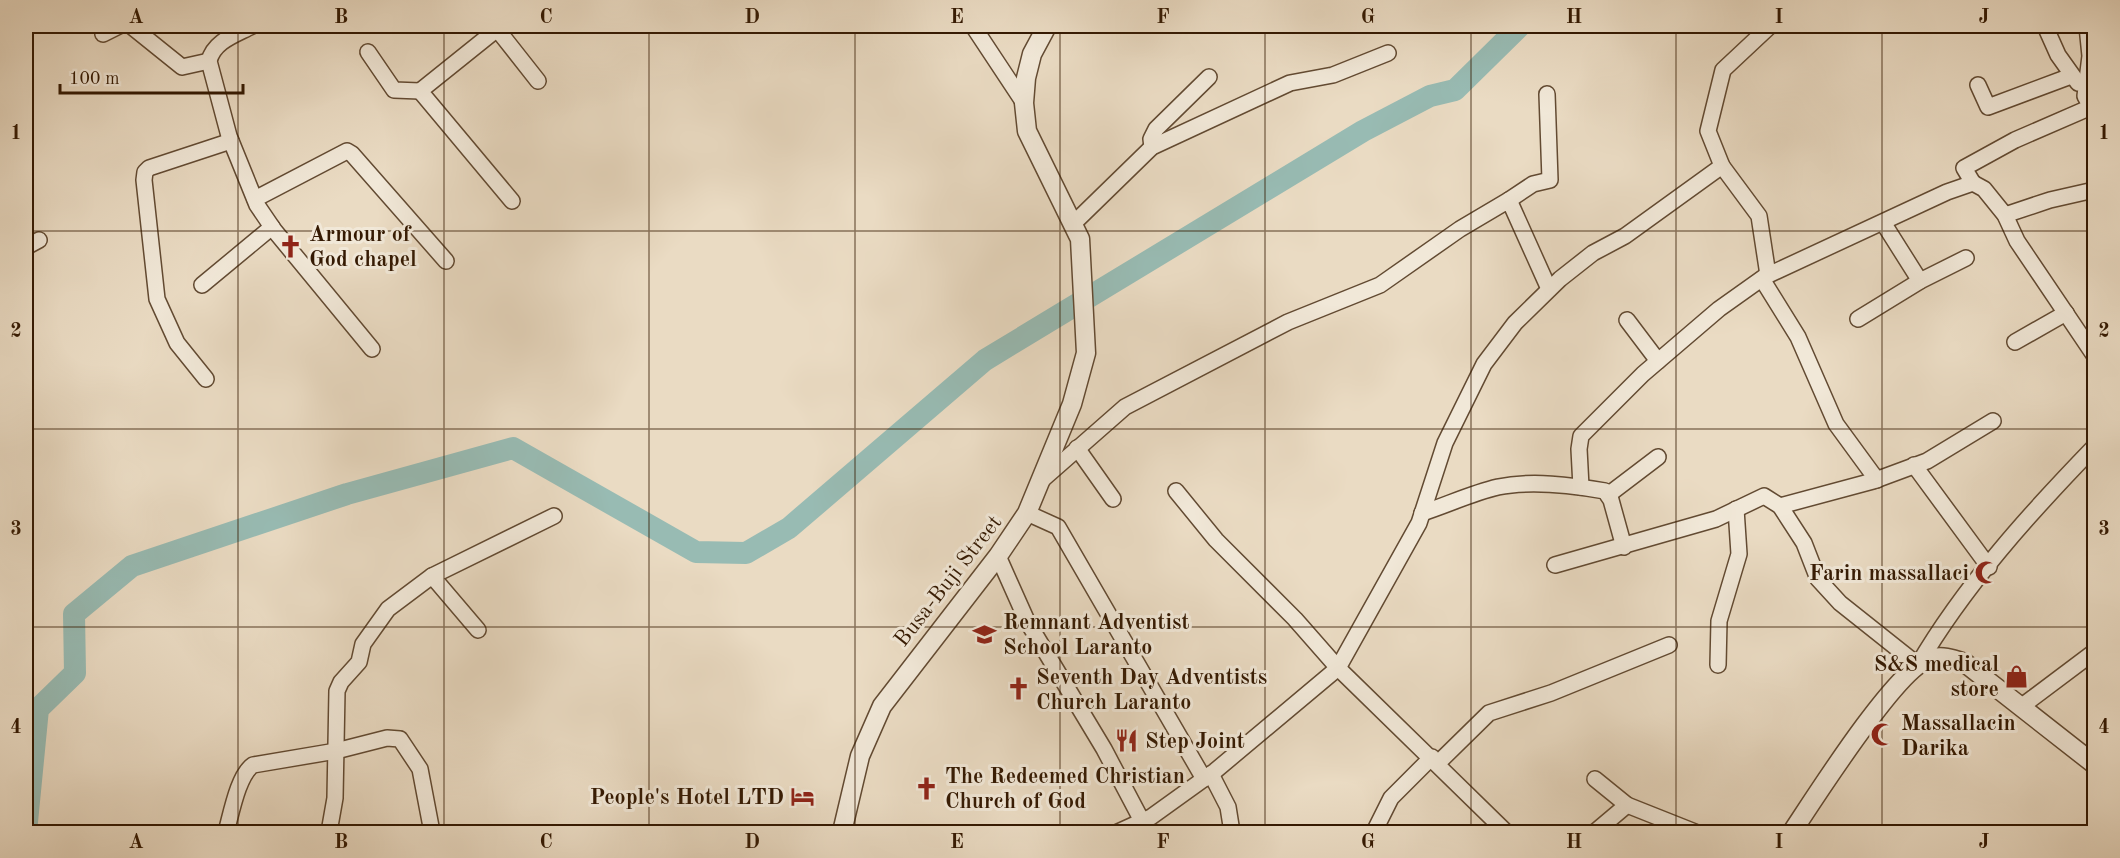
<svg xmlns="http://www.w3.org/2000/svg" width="2120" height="858" viewBox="0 0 2120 858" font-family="'Old Standard TT',serif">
<rect width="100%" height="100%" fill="#eadbc3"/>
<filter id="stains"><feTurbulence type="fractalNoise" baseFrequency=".00333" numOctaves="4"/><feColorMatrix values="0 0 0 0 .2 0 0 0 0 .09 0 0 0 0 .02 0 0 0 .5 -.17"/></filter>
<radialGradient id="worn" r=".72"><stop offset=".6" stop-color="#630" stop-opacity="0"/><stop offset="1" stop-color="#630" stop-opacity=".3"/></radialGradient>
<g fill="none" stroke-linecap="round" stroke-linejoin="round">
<polyline stroke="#98bbb3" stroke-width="22" points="26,832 38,709 75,673 74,614 132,566 347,494 513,448 696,552 746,553 789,528 985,360 1363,131 1430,96 1455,90 1520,26"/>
<defs>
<g id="minor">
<polyline points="131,26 182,67 209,61"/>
<path d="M 252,26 C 235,35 214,41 209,61 L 229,136 L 257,205 L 274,230 L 372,349"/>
<polyline points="501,26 420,91 512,201"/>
<polyline points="973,26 1024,103"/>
<polyline points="2045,26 2058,55 2078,83"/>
<polyline points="2087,26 2090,56 2085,96 2094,112"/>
<polyline points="497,29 538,81"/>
<polyline points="103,34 119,26"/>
<polyline points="368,52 394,90 420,91"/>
<polyline points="1978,85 1988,107 2071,76"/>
<polyline points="1152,147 1151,139 1156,129 1209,77"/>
<polyline points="1973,183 1964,168 2015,140 2091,107"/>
<polyline points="255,199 347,151 352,154 446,261"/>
<polyline points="1509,200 1533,184 1550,180 1547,94"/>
<polyline points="2005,215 2050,200 2094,190"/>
<polyline points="1073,224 1152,147 1290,83 1333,75 1388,53"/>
<polyline points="1884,224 1920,281"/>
<polyline points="26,247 39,240"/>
<polyline points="1768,275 1759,216 1722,166 1708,131 1723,70 1770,26"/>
<polyline points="1762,279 1798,337 1836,424 1877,480"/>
<polyline points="202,285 272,227"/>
<polyline points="1858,319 1920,281 1966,258"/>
<polyline points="1627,320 1658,361"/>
<polyline points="2015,342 2066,313"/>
<polyline points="206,379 177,343 157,299 144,180 145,172 149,168 231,141"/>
<polyline points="1077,448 1113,499"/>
<polyline points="1914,465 1989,567"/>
<polyline points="1043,479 1125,407 1288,322 1380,285 1460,229 1509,200 1549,289"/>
<polyline points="1581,487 1579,449 1581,436 1643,374 1719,309 1764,277 1947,192 1973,183 1984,189 2005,215 2017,241 2094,355"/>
<polyline points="1176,491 1216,540 1295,619 1338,668 1506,832"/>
<polyline points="1608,495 1658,457"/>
<polyline points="1780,506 1873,481 1927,461 1993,421"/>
<polyline points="1027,513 1058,527 1204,779"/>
<path d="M 1422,513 C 1447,505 1472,493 1498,487 C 1532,480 1571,485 1605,491 L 1611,500 L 1624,547"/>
<polyline points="998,556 1027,621 1104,749 1142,821"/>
<path d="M 1555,565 L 1716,519 L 1764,496 L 1780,506 L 1804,543 L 1818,579 L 1840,603 L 1918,665 C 1964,586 2031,512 2094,447"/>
<polyline points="432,576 478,630"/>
<polyline points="1718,665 1719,621 1739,554 1736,509"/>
<polyline points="2022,706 2094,652"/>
<polyline points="1438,763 1489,713 1551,693 1669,645"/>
<polyline points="1211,774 1228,807 1232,832"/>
<polyline points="1595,779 1627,805 1695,832"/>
<path d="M 226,832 C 231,815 238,775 253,765 L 336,751 L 387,738 L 400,739 L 420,769 L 432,832"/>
<polyline points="329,832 335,798 337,691 341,682 359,662 363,644 388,609 432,576 554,516"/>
<polyline points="1118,832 1151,817 1215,771 1338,668 1419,523 1445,443 1484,364 1515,323 1560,279 1593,253 1625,236 1722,166"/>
<polyline points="1374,832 1391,798 1432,757"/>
<polyline points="1595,832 1627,805"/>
</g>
<g id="tertiary">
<polyline points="842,832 860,756 882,706 998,556 1027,513 1072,404 1086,353 1080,239 1027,131 1024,103 1026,78 1032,54 1047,26"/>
<path d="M 1792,832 C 1814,799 1896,669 1929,659 C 1942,655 1953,659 1965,663 L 2094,764"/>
</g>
</defs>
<use href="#minor" stroke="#624a32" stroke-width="18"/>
<use href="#tertiary" stroke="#624a32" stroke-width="21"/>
<use href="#minor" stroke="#f1e8d8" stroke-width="15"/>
<use href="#tertiary" stroke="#f1e8d8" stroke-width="18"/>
</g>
<path fill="none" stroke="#341902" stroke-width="1.5" stroke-opacity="0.55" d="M 238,26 L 238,832M 444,26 L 444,832M 649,26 L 649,832M 855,26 L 855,832M 1060,26 L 1060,832M 1265,26 L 1265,832M 1471,26 L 1471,832M 1676,26 L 1676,832M 1882,26 L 1882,832M 26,231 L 2094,231M 26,429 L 2094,429M 26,627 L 2094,627"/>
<defs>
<symbol id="church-bare" viewBox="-9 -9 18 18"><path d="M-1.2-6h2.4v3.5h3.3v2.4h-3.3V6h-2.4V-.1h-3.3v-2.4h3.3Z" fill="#8f2418" stroke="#f1e8d8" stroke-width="2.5" paint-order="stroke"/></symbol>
<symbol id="mosque-bare" viewBox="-9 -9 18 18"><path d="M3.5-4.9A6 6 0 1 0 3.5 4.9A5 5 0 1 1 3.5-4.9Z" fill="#8f2418" stroke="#f1e8d8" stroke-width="2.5" paint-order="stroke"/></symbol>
<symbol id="school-bare" viewBox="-9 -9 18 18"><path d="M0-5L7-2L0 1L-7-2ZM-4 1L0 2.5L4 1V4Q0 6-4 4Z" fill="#8f2418" stroke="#f1e8d8" stroke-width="2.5" paint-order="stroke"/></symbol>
<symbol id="shop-bare" viewBox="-9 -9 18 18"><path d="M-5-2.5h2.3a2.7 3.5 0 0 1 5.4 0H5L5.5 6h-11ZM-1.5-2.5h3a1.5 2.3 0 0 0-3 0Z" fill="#8f2418" stroke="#f1e8d8" stroke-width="2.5" paint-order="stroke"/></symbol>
<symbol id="restaurant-bare" viewBox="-9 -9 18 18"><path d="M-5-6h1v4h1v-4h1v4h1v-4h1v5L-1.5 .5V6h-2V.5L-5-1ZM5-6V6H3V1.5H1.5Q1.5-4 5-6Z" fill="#8f2418" stroke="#f1e8d8" stroke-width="2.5" paint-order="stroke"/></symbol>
<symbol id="hotel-bare" viewBox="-9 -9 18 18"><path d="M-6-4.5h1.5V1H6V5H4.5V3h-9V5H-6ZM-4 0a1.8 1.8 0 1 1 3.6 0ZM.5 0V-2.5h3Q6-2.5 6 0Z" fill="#8f2418" stroke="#f1e8d8" stroke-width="2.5" paint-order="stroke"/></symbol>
</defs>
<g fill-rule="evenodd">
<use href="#church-bare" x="274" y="230" width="33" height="33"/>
<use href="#mosque-bare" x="1970" y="556" width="33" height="33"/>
<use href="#school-bare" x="968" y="618" width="33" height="33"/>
<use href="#shop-bare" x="2000" y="660" width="33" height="33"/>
<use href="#church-bare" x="1002" y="672" width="33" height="33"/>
<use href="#mosque-bare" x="1866" y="718" width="33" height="33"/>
<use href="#restaurant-bare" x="1110" y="724" width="33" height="33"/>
<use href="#church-bare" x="910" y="772" width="33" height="33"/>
<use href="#hotel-bare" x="786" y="780" width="33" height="33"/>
</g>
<g text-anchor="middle" stroke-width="6" stroke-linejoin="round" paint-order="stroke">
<g font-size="22" font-weight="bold" fill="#341902" stroke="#f1e8d8" text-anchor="start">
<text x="309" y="241">Armour of<tspan x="309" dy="25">God chapel</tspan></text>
<text x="1969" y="580" text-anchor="end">Farin massallaci</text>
<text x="1003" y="629">Remnant Adventist<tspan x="1003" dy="25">School Laranto</tspan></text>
<text x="1999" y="671" text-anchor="end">S&amp;S medical<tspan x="1999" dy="25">store</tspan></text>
<text x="1036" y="684">Seventh Day Adventists<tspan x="1036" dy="25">Church Laranto</tspan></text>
<text x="1901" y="730">Massallacin<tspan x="1901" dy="25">Darika</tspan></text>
<text x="1145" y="748">Step Joint</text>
<text x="945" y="783">The Redeemed Christian<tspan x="945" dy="25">Church of God</tspan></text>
<text x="784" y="804" text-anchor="end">People's Hotel LTD</text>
</g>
<g font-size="22" fill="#341902" stroke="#f1e8d8">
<text transform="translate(947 580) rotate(-52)" y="8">Busa-Buji Street</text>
</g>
</g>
<rect width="2120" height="858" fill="none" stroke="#eadbc3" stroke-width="66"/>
<path d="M60 84v9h183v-9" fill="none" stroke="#341902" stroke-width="3"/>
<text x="69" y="84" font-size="18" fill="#341902" stroke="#f1e8d8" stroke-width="4.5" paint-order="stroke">100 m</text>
<rect x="33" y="33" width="2054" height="792" fill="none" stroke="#341902" stroke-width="2"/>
<g font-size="20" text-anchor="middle" font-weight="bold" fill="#341902">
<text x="136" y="23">A</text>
<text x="341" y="23">B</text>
<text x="546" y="23">C</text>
<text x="752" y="23">D</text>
<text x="957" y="23">E</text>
<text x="1163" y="23">F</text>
<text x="1368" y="23">G</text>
<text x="1574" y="23">H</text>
<text x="1779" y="23">I</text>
<text x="1984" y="23">J</text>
<text x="16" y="139">1</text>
<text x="2104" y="139">1</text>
<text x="16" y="337">2</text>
<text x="2104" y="337">2</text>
<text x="16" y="535">3</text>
<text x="2104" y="535">3</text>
<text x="16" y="733">4</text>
<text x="2104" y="733">4</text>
<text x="136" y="848">A</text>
<text x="341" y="848">B</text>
<text x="546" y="848">C</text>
<text x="752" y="848">D</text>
<text x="957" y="848">E</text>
<text x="1163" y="848">F</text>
<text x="1368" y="848">G</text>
<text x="1574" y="848">H</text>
<text x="1779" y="848">I</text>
<text x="1984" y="848">J</text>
</g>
<rect width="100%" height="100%" filter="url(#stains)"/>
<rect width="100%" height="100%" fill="url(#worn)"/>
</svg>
